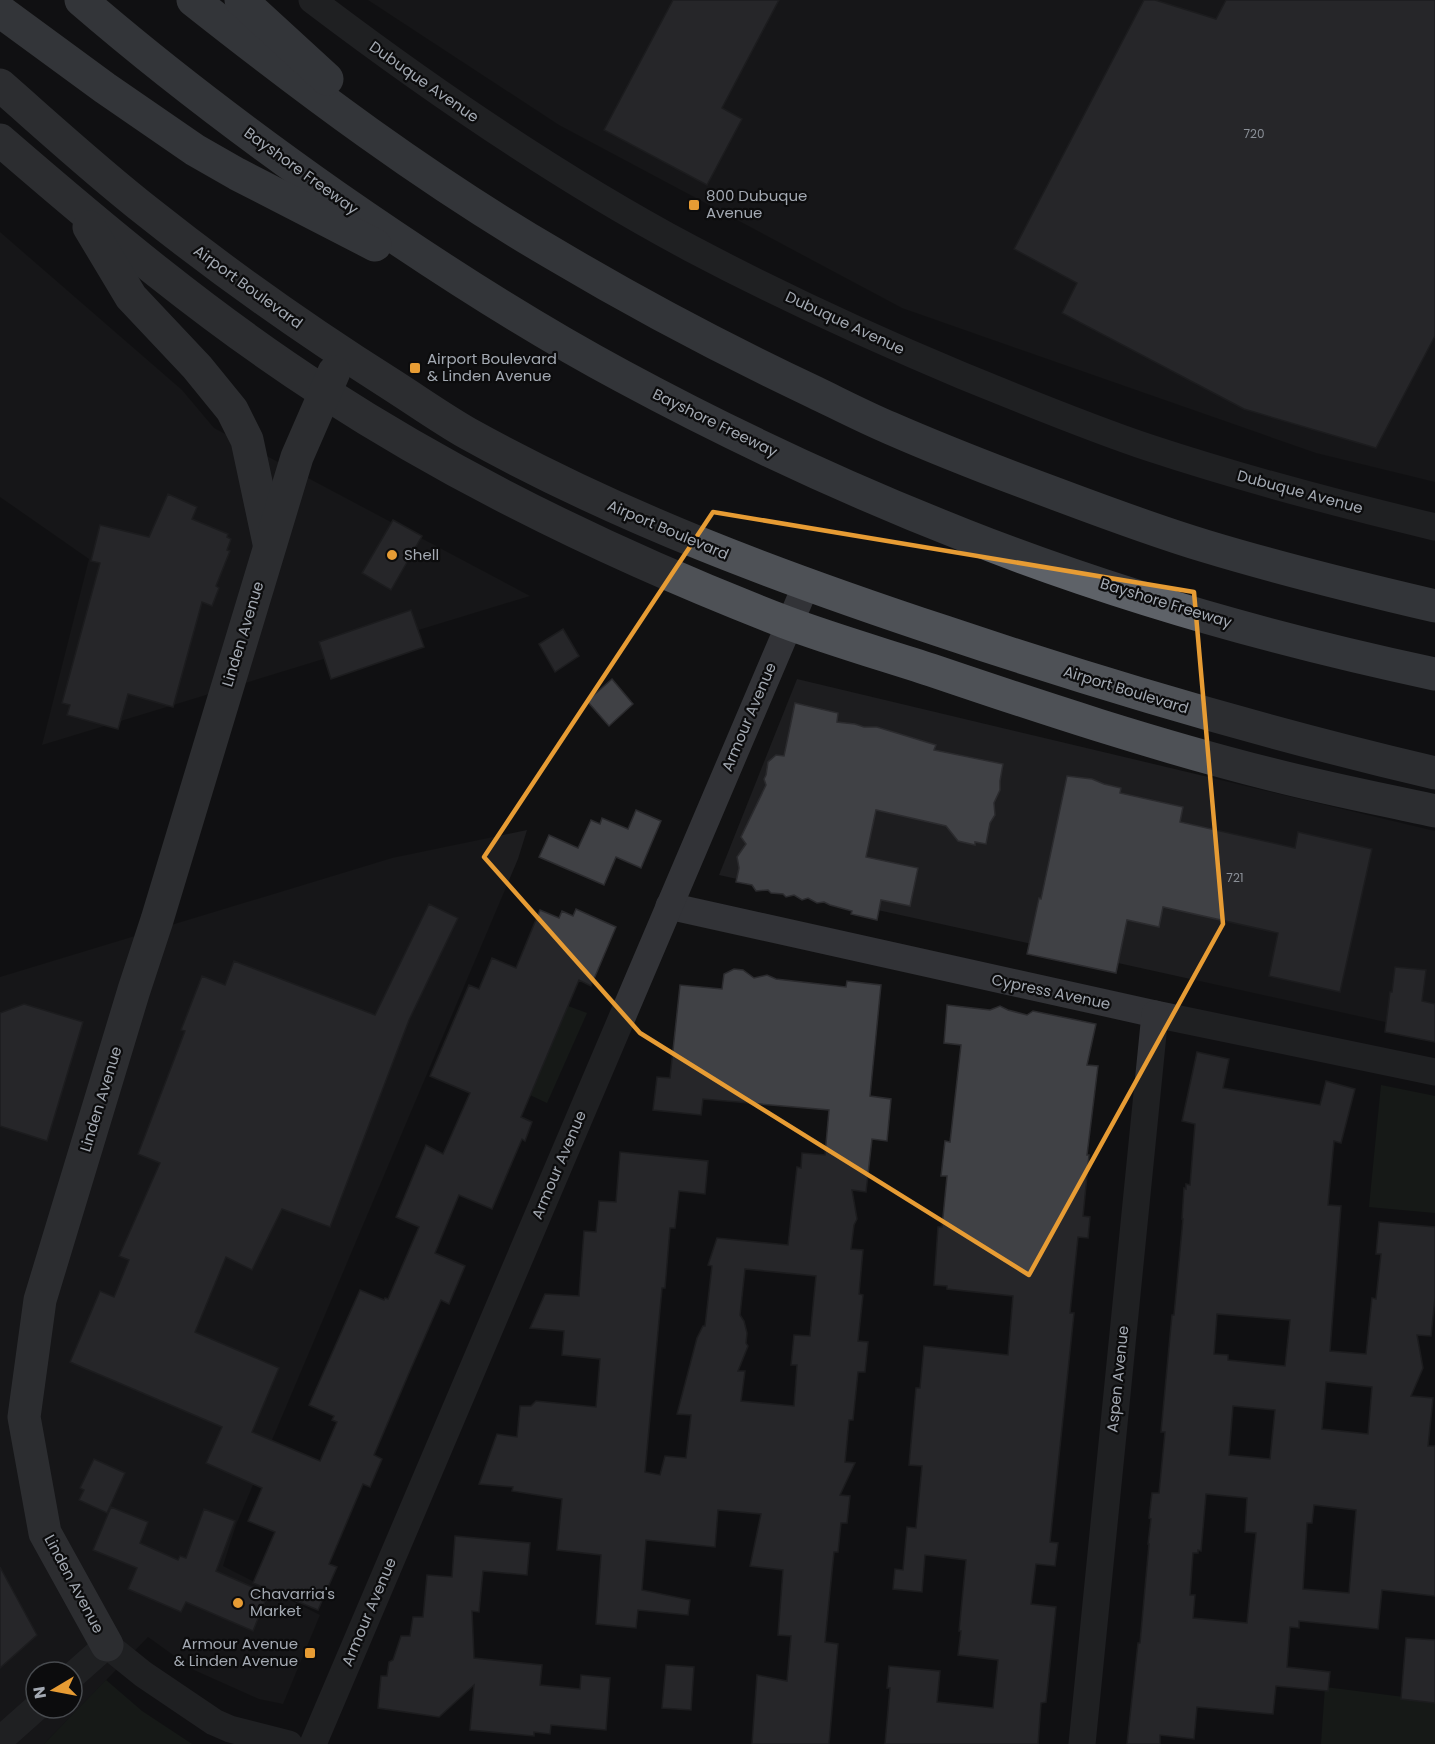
<svg xmlns="http://www.w3.org/2000/svg" width="1435" height="1744" viewBox="0 0 1435 1744" font-family="Poppins,sans-serif">
<rect width="100%" height="100%" fill="#111112"/>
<g fill="#1d1d1f" fill-rule="evenodd">
<polygon points="368,0 1435,0 1435,482 1316,453 902,308 559,125"/>
<polygon points="0,232 182,390 214,428 530,596 42,745 89,559 0,497"/>
<polygon points="797,679 1435,831 1435,1033 719,875"/>
<path d="M 527,830 L 518,859 L 236,1525 L 223,1566 L 320,1615 L 283,1704 L 259,1699 L 194,1670 L 148,1637 L 44,1744 L 0,1744 L 0,977 L 392,858 ZM 36,1672 L 72,1672 L 72,1708 L 36,1708 Z"/>
</g>
<g fill="#1d251e">
<polygon points="568,1006 587,1013 547,1103 530,1095"/>
<polygon points="1381,1085 1435,1096 1435,1213 1369,1207"/>
<polygon points="106,1680 142,1711 192,1744 44,1744"/>
<polygon points="1325,1687 1435,1701 1435,1744 1321,1744"/>
</g>
<g fill="#404145" stroke="#2b2b2e" stroke-width="1.5" fill-rule="evenodd">
<polygon points="673,0 779,0 722,108 742,119 707,185 604,130"/>
<polygon points="1144,0 1155,0 1216,19 1226,0 1435,0 1435,336 1376,448 1244,409 1062,313 1077,283 1014,249"/>
<polygon points="168,494 197,507 192,519 228,534 227,537 231,539 227,550 230,551 216,586 219,588 212,606 202,602 173,707 128,694 118,729 67,715 70,705 62,703 100,563 91,561 100,525 149,537"/>
<polygon points="393,520 422,536 391,590 362,573"/>
<polygon points="411,610 424,647 331,679 319,642"/>
<polygon points="563,629 579,656 555,672 539,644"/>
<polygon points="612,679 633,704 609,726 587,701"/>
<polygon points="795,703 838,713 837,722 855,724 864,727 877,727 936,745 934,750 1003,764 1000,781 1000,790 994,803 995,815 990,823 986,844 975,842 975,845 958,841 946,826 876,810 866,857 918,868 910,906 881,900 877,920 851,914 852,911 830,905 824,902 817,903 808,898 802,900 794,895 786,897 783,894 771,893 768,890 756,891 752,885 736,882 739,868 737,857 746,844 741,837 766,785 764,779 766,775 768,762 776,755 784,756"/>
<polygon points="1067,776 1092,779 1104,784 1121,788 1120,793 1183,807 1180,822 1295,848 1298,832 1372,849 1340,992 1269,976 1278,933 1163,907 1159,927 1127,920 1116,973 1027,954 1039,898 1041,899"/>
<polygon points="636,810 661,821 641,868 616,857 604,885 539,857 549,835 578,848 591,820 600,824 602,818 628,829"/>
<polygon points="429,904 458,918 409,1020 330,1227 282,1209 252,1270 226,1257 195,1332 279,1368 252,1432 320,1461 337,1422 332,1420 334,1416 309,1405 360,1290 384,1300 385,1298 388,1299 419,1227 396,1217 426,1145 443,1154 470,1093 430,1076 469,985 479,989 492,958 516,968 540,910 559,918 562,911 573,916 576,909 616,927 591,986 579,980 521,1117 532,1122 525,1141 522,1139 492,1209 459,1195 435,1253 465,1266 449,1304 441,1300 409,1373 374,1455 382,1459 370,1487 363,1484 329,1564 337,1567 318,1610 253,1583 275,1532 248,1521 262,1488 206,1463 222,1427 70,1362 100,1291 114,1297 129,1260 119,1256 160,1163 138,1154 185,1031 181,1030 202,976 225,985 234,961 375,1015"/>
<polygon points="1395,967 1426,970 1422,1001 1435,1004 1435,1042 1385,1032 1390,992 1392,992"/>
<path d="M 734,969 L 743,970 L 754,978 L 767,975 L 776,979 L 846,987 L 847,981 L 881,985 L 870,1096 L 891,1099 L 887,1141 L 872,1139 L 866,1192 L 852,1190 L 857,1219 L 854,1225 L 851,1249 L 863,1250 L 859,1294 L 863,1295 L 858,1341 L 868,1342 L 865,1372 L 858,1372 L 853,1420 L 849,1420 L 845,1462 L 855,1463 L 840,1495 L 850,1496 L 847,1523 L 841,1523 L 838,1552 L 834,1552 L 828,1611 L 825,1642 L 838,1644 L 829,1744 L 752,1744 L 757,1675 L 787,1681 L 791,1636 L 778,1635 L 783,1570 L 750,1566 L 761,1514 L 718,1510 L 715,1547 L 646,1540 L 642,1590 L 690,1600 L 688,1615 L 638,1610 L 636,1628 L 596,1624 L 601,1555 L 557,1550 L 562,1499 L 512,1491 L 513,1487 L 479,1484 L 497,1434 L 517,1437 L 520,1406 L 531,1406 L 536,1401 L 596,1407 L 600,1359 L 562,1355 L 564,1331 L 530,1328 L 545,1294 L 579,1296 L 584,1231 L 596,1232 L 599,1201 L 616,1202 L 620,1152 L 708,1161 L 705,1194 L 679,1191 L 675,1228 L 670,1228 L 665,1288 L 662,1288 L 645,1472 L 660,1475 L 665,1456 L 686,1458 L 691,1415 L 677,1414 L 697,1338 L 703,1326 L 705,1326 L 712,1266 L 708,1265 L 717,1238 L 788,1245 L 797,1167 L 801,1168 L 802,1153 L 825,1155 L 829,1110 L 703,1099 L 701,1115 L 653,1110 L 657,1077 L 670,1078 L 680,985 L 722,989 L 724,974 ZM 745,1269 L 816,1276 L 810,1336 L 794,1335 L 791,1365 L 797,1365 L 794,1406 L 741,1401 L 745,1371 L 738,1371 L 748,1346 L 746,1343 L 747,1333 L 744,1321 L 740,1315 Z"/>
<polygon points="24,1004 83,1022 47,1141 0,1126 0,1013"/>
<polygon points="947,1005 990,1010 1000,1006 1008,1010 1027,1015 1033,1011 1096,1024 1087,1065 1098,1066 1087,1155 1089,1155 1083,1216 1090,1217 1088,1238 1078,1237 1070,1313 1074,1313 1050,1542 1058,1543 1055,1566 1036,1564 1031,1604 1056,1607 1046,1702 1041,1703 1038,1744 885,1744 890,1688 887,1688 889,1666 940,1671 937,1702 993,1708 998,1660 958,1655 961,1631 959,1631 966,1560 925,1555 922,1592 893,1589 895,1569 903,1570 907,1527 916,1528 922,1466 909,1465 916,1388 920,1388 924,1346 1008,1355 1013,1296 947,1289 947,1286 934,1285 938,1227 942,1227 947,1176 941,1176 945,1141 950,1142 961,1045 944,1043"/>
<path d="M 1197,1052 L 1229,1059 L 1223,1088 L 1320,1105 L 1326,1081 L 1355,1089 L 1341,1143 L 1334,1141 L 1328,1205 L 1341,1206 L 1330,1351 L 1366,1354 L 1372,1298 L 1376,1299 L 1381,1254 L 1376,1254 L 1379,1222 L 1435,1227 L 1435,1298 L 1431,1336 L 1417,1335 L 1423,1368 L 1411,1396 L 1433,1398 L 1428,1446 L 1435,1446 L 1435,1596 L 1382,1590 L 1378,1629 L 1299,1621 L 1299,1628 L 1290,1627 L 1287,1667 L 1330,1672 L 1328,1691 L 1276,1686 L 1273,1714 L 1197,1707 L 1194,1739 L 1160,1735 L 1160,1744 L 1127,1744 L 1138,1643 L 1140,1643 L 1149,1544 L 1148,1544 L 1151,1519 L 1149,1518 L 1152,1493 L 1159,1493 L 1165,1432 L 1161,1432 L 1172,1315 L 1174,1315 L 1183,1219 L 1182,1219 L 1184,1188 L 1186,1189 L 1186,1184 L 1190,1185 L 1195,1124 L 1182,1121 ZM 1217,1314 L 1290,1320 L 1285,1366 L 1228,1360 L 1228,1355 L 1214,1354 ZM 1326,1382 L 1372,1387 L 1368,1434 L 1322,1429 ZM 1233,1406 L 1275,1410 L 1270,1459 L 1229,1455 ZM 1206,1494 L 1247,1498 L 1245,1532 L 1256,1533 L 1247,1623 L 1193,1618 L 1195,1595 L 1190,1595 L 1193,1553 L 1198,1553 L 1198,1550 L 1201,1551 ZM 1314,1505 L 1356,1510 L 1349,1593 L 1303,1589 L 1307,1523 L 1312,1523 Z"/>
<polygon points="94,1459 125,1473 107,1513 79,1500 84,1490 80,1488"/>
<polygon points="111,1507 148,1522 140,1543 178,1560 180,1556 186,1558 204,1509 235,1521 216,1571 268,1594 253,1631 186,1602 181,1612 128,1589 137,1568 93,1550"/>
<polygon points="455,1536 530,1543 527,1575 483,1571 479,1612 472,1611 474,1658 542,1665 540,1685 580,1689 581,1675 610,1678 606,1730 551,1725 550,1734 534,1732 534,1736 470,1730 474,1685 439,1717 378,1708 381,1676 387,1676 389,1662 393,1660 401,1636 410,1636 413,1617 423,1617 427,1575 452,1577"/>
<polygon points="0,1567 37,1635 0,1668"/>
<polygon points="1406,1638 1435,1640 1435,1703 1401,1699"/>
<polygon points="666,1665 694,1667 691,1710 662,1708"/>
</g>
<g fill="none" stroke-linecap="round" stroke-linejoin="round">
<g stroke="#323337" stroke-width="27">
<path d="M 312,0 C 432,91 557,177 690,248 C 779,295 870,337 963,376 C 1025,401 1087,427 1150,448 C 1244,479 1339,504 1435,527"/>
<polyline points="669,906 1155,1014 1435,1072"/>
<polyline points="72,1676 107,1645 143,1674 214,1722 230,1729 289,1744"/>
<polyline points="0,1740 36,1708"/>
<polyline points="313,1744 806,585"/>
<polyline points="1082,1744 1155,1014"/>
</g>
<g stroke="#4e5156" stroke-width="33">
<path d="M 0,85 C 49,128 97,172 148,212 C 226,274 308,332 392,385 C 417,401 441,418 467,433 C 620,518 779,577 945,632 C 1106,686 1269,734 1435,773"/>
<path d="M 0,140 C 104,230 209,318 324,392 C 469,486 625,560 785,622 C 833,640 882,654 931,670 C 1043,708 1155,745 1270,774 C 1324,788 1380,799 1435,811"/>
<polyline points="89,227 131,297 197,367 232,410 247,440 269,543"/>
<polyline points="107,1645 45,1533 24,1417 40,1300 134,990 157,920 297,457 334,372"/>
</g>
<g stroke="#5e6268" stroke-width="33">
<path d="M 81,0 C 162,70 248,135 336,197 C 428,261 523,323 622,376 C 733,436 847,489 964,535 C 1116,595 1275,640 1435,674"/>
<path d="M 193,0 C 308,91 427,180 554,254 C 638,304 725,350 814,392 C 839,404 864,417 890,428 C 945,452 1002,474 1059,495 C 1107,513 1155,531 1205,546 C 1281,569 1358,588 1435,606"/>
<polyline points="241,0 327,79"/>
<polyline points="0,11 105,88 195,150 237,174 375,245"/>
</g>
</g>
<path d="M0 0H1435V1744H0ZM 713,512 L 1194,592 L 1223,924 L 1029,1275 L 640,1033 L 484,857 Z" fill="#111112" fill-opacity=".55" fill-rule="evenodd"/>
<path fill="none" stroke="#e79c34" stroke-width="4.5" stroke-linejoin="round" d="M 713,512 L 1194,592 L 1223,924 L 1029,1275 L 640,1033 L 484,857 Z"/>
<g fill="#e79c34" stroke="#0c0c0d" stroke-width="2">
<rect x="688" y="199" width="12" height="12" rx="3"/>
<rect x="409" y="362" width="12" height="12" rx="3"/>
<circle cx="392" cy="555" r="6"/>
<circle cx="238" cy="1603" r="6"/>
<rect x="304" y="1647" width="12" height="12" rx="3"/>
</g>
<g text-anchor="middle" stroke-width="4.5" stroke-linejoin="round" paint-order="stroke">
<g font-size="12" fill="#8a8f97">
<text x="1254" y="138">720</text>
<text x="1235" y="882">721</text>
</g>
<g font-size="15" fill="#a3a9b2" stroke="#0c0c0d">
<text transform="translate(424 82) rotate(35)" y="5">Dubuque Avenue</text>
<text transform="translate(301 171) rotate(36)" y="5">Bayshore Freeway</text>
<text transform="translate(248 287) rotate(36)" y="5">Airport Boulevard</text>
<text transform="translate(845 323) rotate(25)" y="5">Dubuque Avenue</text>
<text transform="translate(715 423) rotate(26)" y="5">Bayshore Freeway</text>
<text transform="translate(1300 492) rotate(15)" y="5">Dubuque Avenue</text>
<text transform="translate(668 530) rotate(23)" y="5">Airport Boulevard</text>
<text transform="translate(1166 603) rotate(17)" y="5">Bayshore Freeway</text>
<text transform="translate(243 634) rotate(-73)" y="5">Linden Avenue</text>
<text transform="translate(1126 690) rotate(17)" y="5">Airport Boulevard</text>
<text transform="translate(749 717) rotate(-67)" y="5">Armour Avenue</text>
<text transform="translate(1051 992) rotate(12)" y="5">Cypress Avenue</text>
<text transform="translate(101 1099) rotate(-73)" y="5">Linden Avenue</text>
<text transform="translate(559 1165) rotate(-67)" y="5">Armour Avenue</text>
<text transform="translate(1118 1379) rotate(-84)" y="5">Aspen Avenue</text>
<text transform="translate(74 1584) rotate(62)" y="5">Linden Avenue</text>
<text transform="translate(369 1612) rotate(-67)" y="5">Armour Avenue</text>
</g>
<g font-size="15" fill="#a3a9b2" stroke="#0c0c0d" text-anchor="start">
<text x="706" y="201">800 Dubuque<tspan x="706" dy="17">Avenue</tspan></text>
<text x="427" y="364">Airport Boulevard<tspan x="427" dy="17">&amp; Linden Avenue</tspan></text>
<text x="404" y="560">Shell</text>
<text x="250" y="1599">Chavarria's<tspan x="250" dy="17">Market</tspan></text>
<text x="298" y="1649" text-anchor="end">Armour Avenue<tspan x="298" dy="17">&amp; Linden Avenue</tspan></text>
</g>
</g>
<g transform="translate(54 1690) rotate(260)"><circle r="28" fill="#0c0c0d" stroke="#484b4f" stroke-width="1.5"/>
<path d="M0-4.5L10 22L0 15L-10 22Z" fill="#e79c34"/>
<text y="-9" font-size="16" font-weight="bold" text-anchor="middle" fill="#a3a9b2">N</text>
</g>
</svg>
